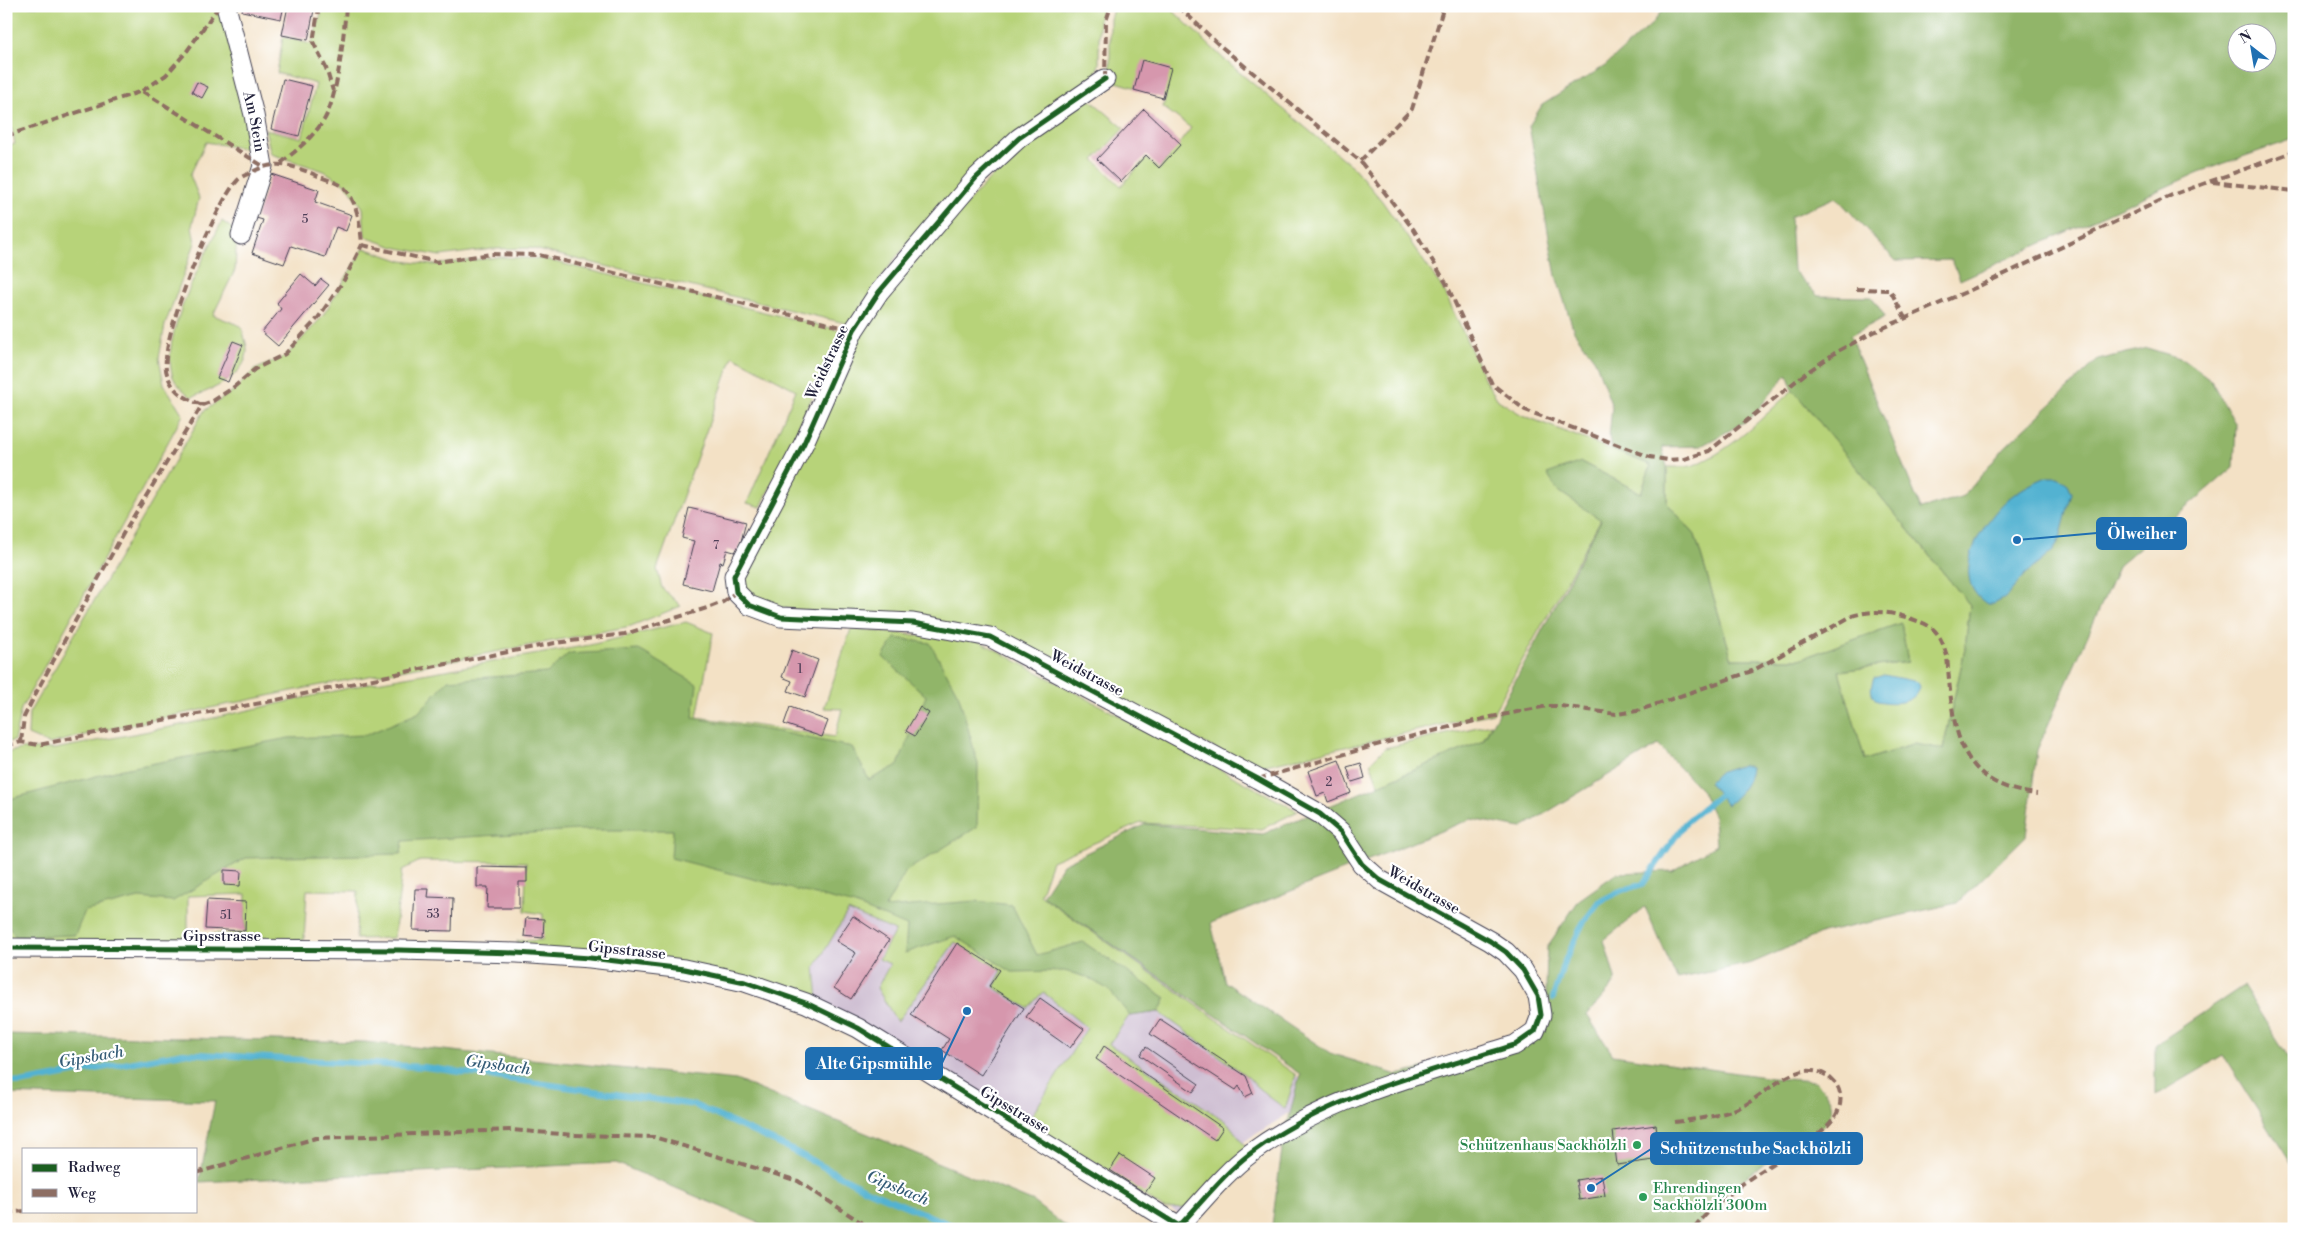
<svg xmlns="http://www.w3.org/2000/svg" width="2300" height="1235" font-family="'Libre Bodoni',serif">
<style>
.industrial{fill:#cebed2}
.green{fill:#b7d379;stroke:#6c7a5a}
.forest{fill:#91b569;stroke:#5a6c52;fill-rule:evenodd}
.water{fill:#52b2d1;stroke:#3a6a86}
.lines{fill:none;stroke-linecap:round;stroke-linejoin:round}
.stream{stroke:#52b2d1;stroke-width:6}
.building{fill:#d697ad}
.minor-casing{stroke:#413f50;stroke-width:21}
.minor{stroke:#fff;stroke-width:19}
.quiet{stroke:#8d6e63;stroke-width:4;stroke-dasharray:8 4;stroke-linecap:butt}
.cycleway-casing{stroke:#fff;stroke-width:8}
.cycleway{stroke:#1b5e20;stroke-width:5}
.leisure-dot{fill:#2e9e5b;stroke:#fff;stroke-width:2}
.labels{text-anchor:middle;stroke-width:4.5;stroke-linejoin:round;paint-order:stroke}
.number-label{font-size:12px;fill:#4f3f58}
.street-label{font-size:15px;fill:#22223b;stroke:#fff}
.leisure-label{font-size:15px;fill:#27864d;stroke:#fff;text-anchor:end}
.water-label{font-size:16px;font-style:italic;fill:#355c77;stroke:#fff}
.leader{fill:none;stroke:#1f6fb2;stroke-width:2}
.callout-dot{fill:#1f6fb2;stroke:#fff;stroke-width:2}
.callout{fill:#1f6fb2;stroke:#1f6fb2;stroke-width:2}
.callout-label{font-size:16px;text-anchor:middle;font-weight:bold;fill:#fff}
</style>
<rect width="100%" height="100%" fill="#fff"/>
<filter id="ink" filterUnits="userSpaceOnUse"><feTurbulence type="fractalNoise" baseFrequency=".02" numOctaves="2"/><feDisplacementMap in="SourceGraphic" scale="10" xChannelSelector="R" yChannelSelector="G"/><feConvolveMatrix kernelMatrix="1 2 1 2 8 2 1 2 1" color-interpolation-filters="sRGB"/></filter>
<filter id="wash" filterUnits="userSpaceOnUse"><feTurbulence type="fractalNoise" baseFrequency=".0096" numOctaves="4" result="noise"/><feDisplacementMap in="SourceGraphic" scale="20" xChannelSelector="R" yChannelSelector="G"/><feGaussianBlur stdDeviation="1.12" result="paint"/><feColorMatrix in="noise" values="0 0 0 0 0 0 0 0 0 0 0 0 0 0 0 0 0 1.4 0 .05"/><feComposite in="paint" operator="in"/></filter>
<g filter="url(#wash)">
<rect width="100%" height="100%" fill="#f3e1c5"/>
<path class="industrial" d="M1046,896l253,182 -8,34 -46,29 -65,74 -363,-216 -2,-32 35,-62 35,8z"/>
<path class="green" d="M6,6h215l32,144 -47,-8 -16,33 9,23 -7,28 3,17 -30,82 -6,33 5,26 19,31 -162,294 -7,32 -8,1v-596l9,-2 -3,-15 -6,1z
M314,6h789l-4,12v46l-6,17 -100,74 -97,102 -47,67 -319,-76 -38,1 -52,7 -46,-9 -29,-10 -2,-29 -16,-23 -23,-14 -53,-17 -6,-25 37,9 14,-54 -39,-11 6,-36 28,7 12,-35z
M1114,6h54l59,56 127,106 28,33 61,88 43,93 12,18 24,15 129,50 -10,28 -60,-31 -24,28 44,29 -108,194 -240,55 -264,-135 -206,-25 -28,-7 -13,-15 2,-16 113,-234 32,-50 132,-140 65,-50 38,32 -30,32 27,26 25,-28 13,12 32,-42 -28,-21 3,-10 -56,-17v-61z
M222,221l15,11 -2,38 -22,45 28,11c2,7 5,15 6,23 1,26 -36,42 -56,48 -7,-6 -14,-12 -18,-20 -15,-39 32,-120 49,-156z
M364,248l38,13 31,4 66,-8 44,2 300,72 -82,176 -14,-4 49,-113 -63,-34 -76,213 5,19 19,18 -50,20 -320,61 -206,43 -56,14 -21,-9 1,-22 175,-302 32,-22 18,-19 32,-14 36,-39z
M1793,390l177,215 -5,44 -22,100 -28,-5 -50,16 -26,-89 69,-9 -7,-39 -101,36h-68l-37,-124 -28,-32v-36c8,0 19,1 27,-2 38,-14 69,-49 99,-75z
M686,622l27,11 -16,84 138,20 7,-28 -18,-1 27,-79 128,12 319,170 -36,18 -121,-6 -89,38 -12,34 256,180 -11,34 -28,-22 -9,-10 -89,-65 -30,4 -20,28 119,79 18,24 -59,61 -23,1 -66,-45 -71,-41 60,-95 -44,-36 -15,16 -34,-21 8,-16 -47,-29 -58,80 -20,-34 13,-24 -11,-5 16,-28 -47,-20 -33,56 3,33 -299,-53 -2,-6 25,-1 1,-26 -18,-3 1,-49 -106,-1 -18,9 -8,68 -38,1 2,-48 -51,-1 -3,50 -91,4 -1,-10 33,-1 1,-39 -58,2v44l-182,2v-189l15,-4h34l136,-26 180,-40 219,-38z
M1491,724l-8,17 -104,44 -9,-22 15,-15z"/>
<path class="forest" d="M1665,6h629v133l-95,33 -239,108 -8,-20 -56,1 -60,-64 -46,20 3,53 25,26 54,1 13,20 -35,19 71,173 43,-13 41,-49 93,-87 49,-12 36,11 27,20 26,46 -2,42 -115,98 -82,185 -11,86 -69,67 -135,30 -70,30 -75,16 -32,-72 -41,33 12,42 -29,33 26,40 159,23 43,3c8,8 20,19 16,32 -7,22 -57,43 -76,57 -23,17 -42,37 -60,59h-422l-1,-4 11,-83 17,-68 -258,-178 21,-32 83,-40 117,10 220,-93 118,-221 -44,-30 -10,-16 34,-12 60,31 10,-28 -39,-15 -3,-13 3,-30 -17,-47 -21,-29 -18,-55 -27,-150 13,-21 63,-39 48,-43zM2238,32h30v30h-30zM1787,374l6,16 177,215 -5,44 -22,100 -28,-5 -50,16 -26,-89 69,-9 -7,-39 -101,36h-68l-37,-124 -28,-32v-36l-5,-20 39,-1 49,-27zM1658,745l44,46 12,26 2,28 -44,26 -55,2 -38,27 -32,47 -1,47 -22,50 -127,31 -67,-22 -105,-71 -14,-59 260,-104 50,9z
M895,638l35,5 29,53 19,68 -1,63 -71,44 -21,37 91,-7 36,4 25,50 46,-13 83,56 -7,14 -29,4 -21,-26 -22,-13 -23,-6 -52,1 -57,-36 -50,17 2,-27 -52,-21 -184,-47 2,-28h-95l-175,11 -2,13 -155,4 -73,43 -34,-3 -54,13 -10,24 -59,2 -10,-15v-122l117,-31 166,-31 77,-3 52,-22 30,-33 99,-7 21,-19 71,-4 58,34 -4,34 86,14 73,15 17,33 29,-15 28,-69 -43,-39z
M2243,986l51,81v100l-71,-111 -68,40v-51z
M6,1034l359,8 371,38 298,122 35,27h-295l-158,-66 -417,19 16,-81 -209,-7z"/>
<path class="water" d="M2047,477h11l10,7 4,9 -12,45 -6,12 -28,24 -21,24 -11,6h-7c-40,-26 -6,-80 20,-104 11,-10 27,-18 40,-23z
M1884,675l34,7 2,5c-6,18 -27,17 -43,14 -7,-8 -7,-13 -3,-23z
M1743,765l8,2c-1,16 -12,28 -24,38l-18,-23 9,-9z"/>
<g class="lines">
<path class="stream" d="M1553,998l10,-33 20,-42 16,-21 21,-11 23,-7 42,-61 34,-28
M6,1080l14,3 163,-30 241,14 270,38 96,44 77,41 94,39"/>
</g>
<g id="blocks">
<path class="building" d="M243,6h41l-3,13 -39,-8z
M288,6l26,4 -6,30 -26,-5z
M1142,60l29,8 -8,30 -29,-8z
M283,79l29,7 -13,50 -28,-7z
M197,82l11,5 -6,11 -10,-6z
M1144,109l37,35 -22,24 -13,-13 -25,27 -24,-23z
M271,174l48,16 -4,12 37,13 -6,16 -10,-4 -11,30 -34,-11 -7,18 -32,-11 11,-33 -7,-2z
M301,274l14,12 6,-7 8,6 -51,61 -16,-14 19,-23 -4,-6z
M233,341l10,4 -15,37 -11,-4z
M689,508l57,14 -8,31 -11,-3 -4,13 -3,-1 -8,29 -29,-7 11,-43 -12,-3z
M792,650l26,10 -13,37 -17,-6 4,-10 -10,-4z
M790,707l38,14 -6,16 -38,-13z
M920,707l9,6 -14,23 -9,-5z
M1339,760l12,33 -23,9 -3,-9 -8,3 -9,-25z
M1361,763l4,15 -13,4 -5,-15z
M477,867l50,1v14h-8v26h-32l1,-21h-11z
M224,870l17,1 -1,15 -16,-1z
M415,889h14l-1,8 25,1 -1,33 -39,-1z
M207,900l39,2 -1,29 -40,-2z
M853,916l36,24 -38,59 -17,-11 22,-35 -20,-12z
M526,918l18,1 -1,19 -19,-2z
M957,943l43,27 -11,16 35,22 -43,67 -39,-25 7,-11 -38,-24z
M1040,998l44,31 -14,19 -44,-31z
M1160,1019l86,57 7,17 -8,4 -6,-11 -3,4 -86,-56z
M1104,1046l119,82 -8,12 -119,-81z
M1146,1047l53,37 -6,8 -53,-37z
M1656,1125l5,34 -44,6 -4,-34z
M1120,1155l35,23 -10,15 -35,-23z
M1602,1176l3,20 -26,4 -3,-20z"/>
</g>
</g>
<g filter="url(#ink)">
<use href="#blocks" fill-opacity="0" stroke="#413f50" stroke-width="1"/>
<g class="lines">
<g class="minor-casing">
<g id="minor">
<path id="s1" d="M226,6l28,109 9,51 -22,69"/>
<path d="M6,948l393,2 118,3 73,5 94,11 61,13 61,21 52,25 321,198c23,-24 45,-53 72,-73 77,-57 174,-80 264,-108l20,-14 6,-16 -3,-19 -15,-26 -17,-18 -16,-11 -110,-61 -18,-16 -21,-32 -21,-18 -62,-35 -268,-142 -77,-14 -132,-6 -32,-12 -13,-13 -2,-16 70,-133 50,-113 25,-38 97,-114 43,-40 86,-59"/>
</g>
</g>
<use href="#minor" class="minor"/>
<path class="quiet" d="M319,6l-6,36 13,26 7,23
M1178,6l40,38 142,117 54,69 32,53 46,101 33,26 125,47 18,3 16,-1 25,-8 97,-78 32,-22 36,-19 101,-44 197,-93 115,-41 7,-4
M1105,79l1,-58 5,-15
M142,91l24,-16 21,-24 32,-45
M6,136l136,-45 121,75
M1360,161l52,-52 32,-103
M281,163c16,-13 31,-25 43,-43 14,-23 20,-86 22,-114
M2212,182l82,9
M362,245l75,17 54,-8 48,1 315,75
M1856,289l34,1 15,28
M202,405c-18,-8 -28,-11 -35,-31 -11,-29 48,-170 70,-193 3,-4 9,-6 13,-8 25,-14 42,-8 68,3 7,3 17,6 24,10 15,11 19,43 20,59
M21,742l3,-25 15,-30 85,-155 78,-127 11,-4 21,-14 21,-18 30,-15 33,-36 26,-38 18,-35
M6,746l15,-4 18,3 89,-19 139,-24 148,-32 140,-27 70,-9 85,-27 13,-5 13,-10
M1258,779l122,-35 111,-27 57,-11h13l55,8 21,-3 115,-40 100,-55c23,-7 38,-4 60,3 8,3 15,5 21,10 8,7 11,18 14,27 6,68 6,129 90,138
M1675,1122c24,-3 48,-6 70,-17 17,-10 40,-32 59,-34 10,-1 21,1 28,9 10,9 11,23 4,35 -11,17 -30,27 -47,38 -30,19 -75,47 -95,76
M196,1173l120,-35 195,-8 63,5 80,2 144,44 73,48
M6,1213l18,-2"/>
<g class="cycleway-casing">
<path id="cycleway" d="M6,948l393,2 118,3 73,5 94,11 61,13 61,21 52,25 321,198c23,-24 45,-53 72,-73 77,-57 174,-80 264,-108l20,-14 6,-16 -3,-19 -15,-26 -17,-18 -16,-11 -110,-61 -18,-16 -21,-32 -21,-18 -62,-35 -268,-142 -77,-14 -132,-6 -32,-12 -13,-13 -2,-16 70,-133 50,-113 25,-38 97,-114 43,-40 86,-59"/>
</g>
<use href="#cycleway" class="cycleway"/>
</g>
</g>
<g class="leisure-dot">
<circle cx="1637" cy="1145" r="5"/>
<circle cx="1643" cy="1197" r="5"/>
</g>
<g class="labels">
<g class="number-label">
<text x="305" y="223">5</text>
<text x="716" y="549">7</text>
<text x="800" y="673">1</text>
<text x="1329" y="786">2</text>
<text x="433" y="918">53</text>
<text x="226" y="919">51</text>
</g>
<g class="street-label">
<text dy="5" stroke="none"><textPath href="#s1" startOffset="119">Am Stein</textPath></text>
<text transform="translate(827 362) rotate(-65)" y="5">Weidstrasse</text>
<text transform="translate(1087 673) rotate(28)" y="5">Weidstrasse</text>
<text transform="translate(1424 890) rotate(30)" y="5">Weidstrasse</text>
<text x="222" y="941">Gipsstrasse</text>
<text transform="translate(627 950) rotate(6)" y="5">Gipsstrasse</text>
<text transform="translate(1015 1110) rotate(31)" y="5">Gipsstrasse</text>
</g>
<g class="leisure-label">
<text x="1627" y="1150">Schützenhaus Sackhölzli</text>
<text x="1653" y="1193" text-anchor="start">Ehrendingen<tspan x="1653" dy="17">Sackhölzli 300m</tspan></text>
</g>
<g class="water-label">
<text transform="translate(91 1056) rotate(-10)" y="6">Gipsbach</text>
<text transform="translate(498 1064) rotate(8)" y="6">Gipsbach</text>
<text transform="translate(898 1187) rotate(23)" y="6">Gipsbach</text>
</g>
</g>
<path class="leader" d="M2017 540L2097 533M967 1011L942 1063M1591 1188L1651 1149"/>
<g class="callout-dot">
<circle cx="2017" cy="540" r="5"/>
<circle cx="967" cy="1011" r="5"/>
<circle cx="1591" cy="1188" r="5"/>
</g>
<g class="callout">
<rect x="2097" y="518" width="89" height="31" rx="5"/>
<rect x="806" y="1048" width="136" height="31" rx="5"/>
<rect x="1651" y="1133" width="211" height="31" rx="5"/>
</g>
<g class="callout-label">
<text x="2142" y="539">Ölweiher</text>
<text x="874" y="1069">Alte Gipsmühle</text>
<text x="1756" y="1154">Schützenstube Sackhölzli</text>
</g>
<rect width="2300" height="1235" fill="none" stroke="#fff" stroke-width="25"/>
<rect x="22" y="1148" width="175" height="65" fill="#ffffff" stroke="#a7a7b1"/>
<rect x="32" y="1164" width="25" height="8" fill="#1b5e20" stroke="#a7a7b1"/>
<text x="68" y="1172" font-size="15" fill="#22223b">Radweg</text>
<rect x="32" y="1189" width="25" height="8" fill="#8d6e63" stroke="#a7a7b1"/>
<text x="68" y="1198" font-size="15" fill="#22223b">Weg</text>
<g transform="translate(2252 48) rotate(329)"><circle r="24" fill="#ffffff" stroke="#a7a7b1"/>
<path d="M0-4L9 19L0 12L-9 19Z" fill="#1f6fb2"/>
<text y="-8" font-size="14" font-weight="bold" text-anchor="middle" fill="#22223b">N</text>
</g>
</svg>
